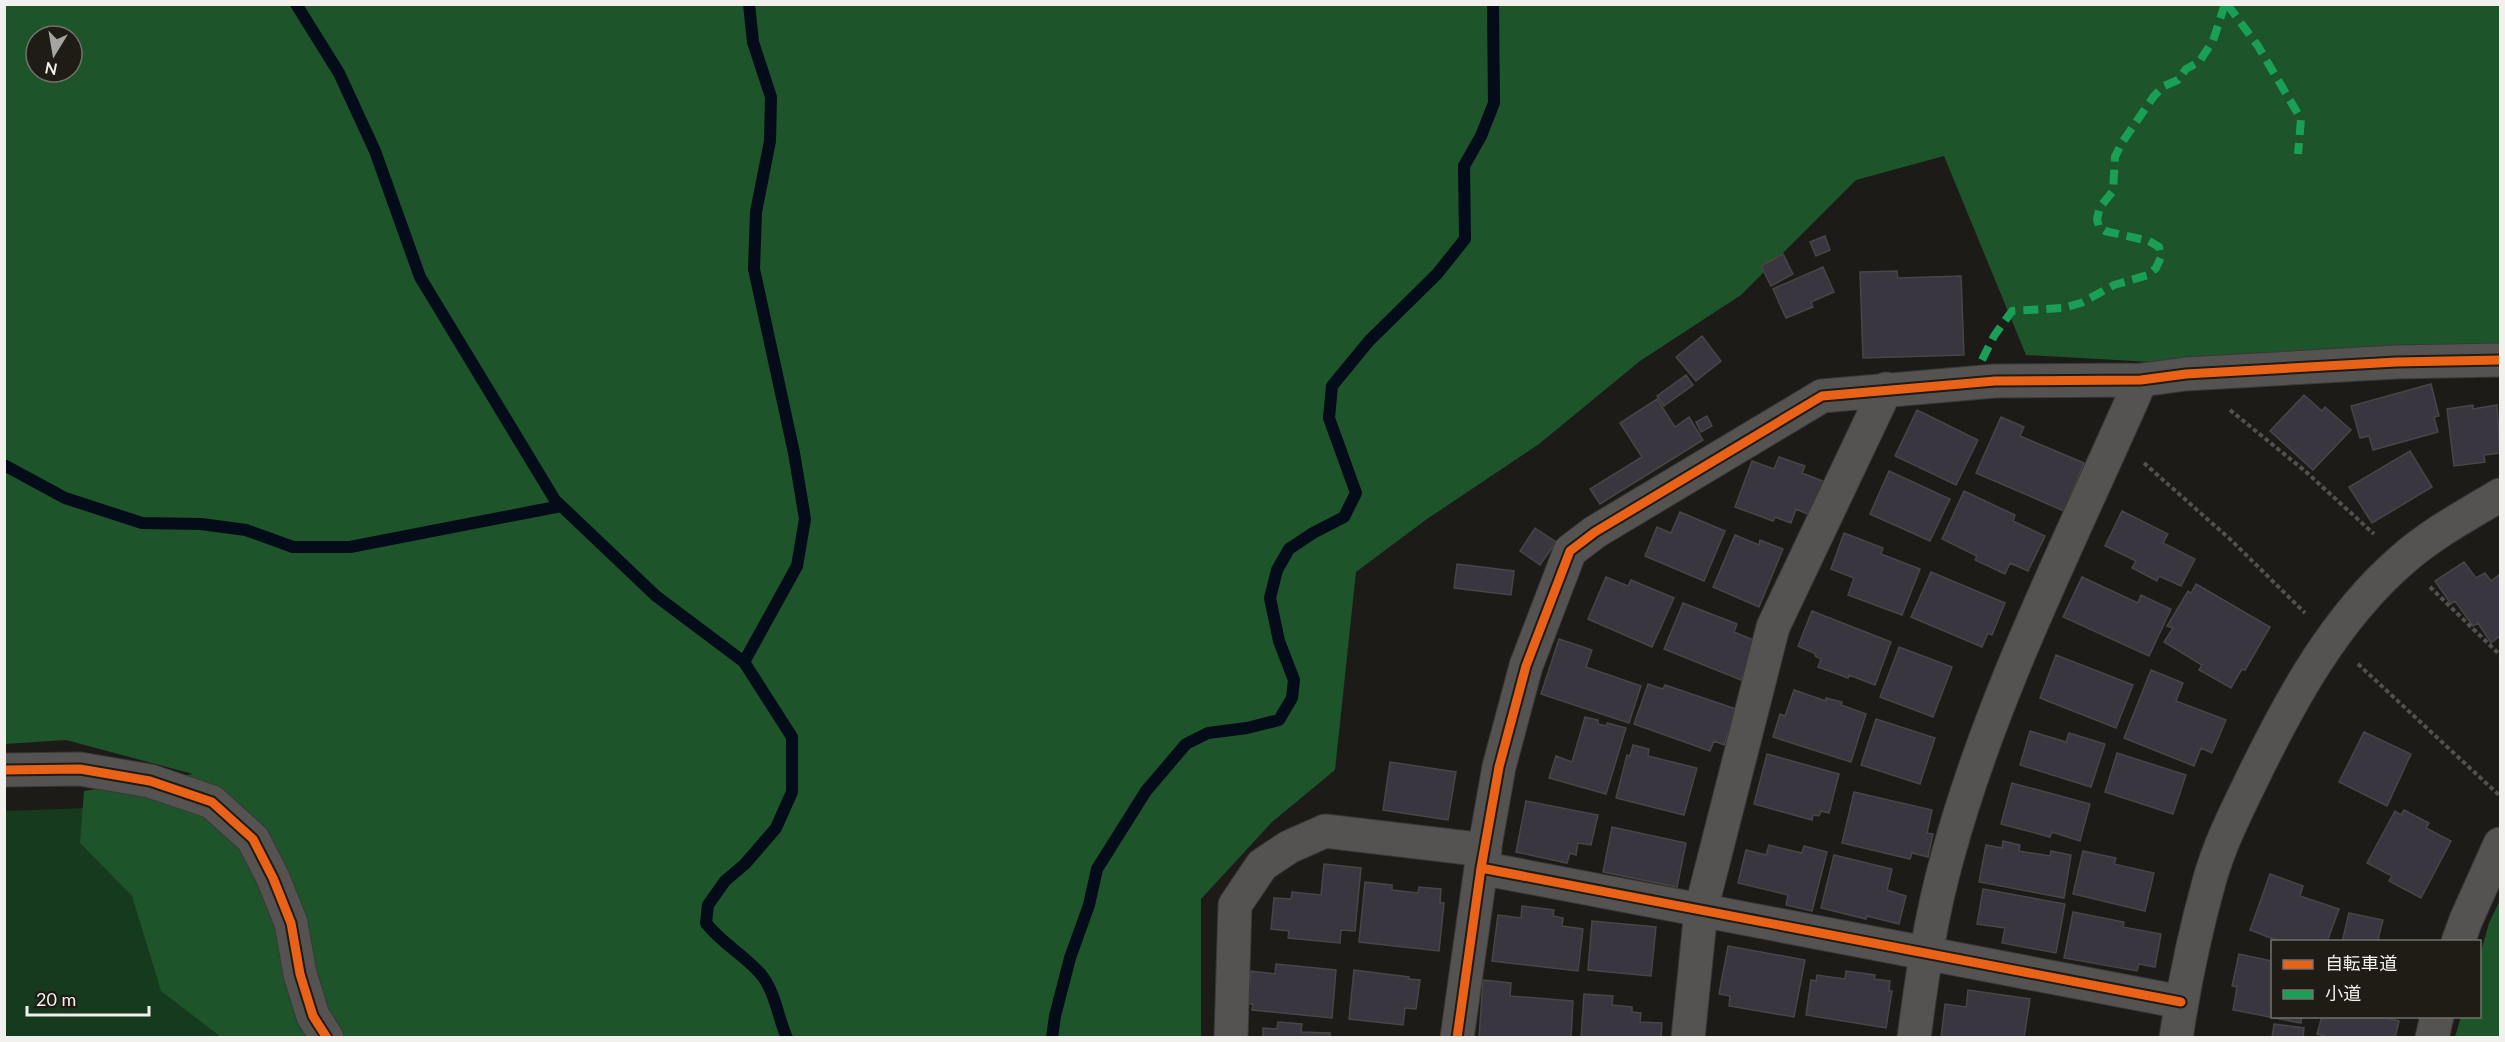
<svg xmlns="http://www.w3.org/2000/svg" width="2505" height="1042" font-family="Lato,'Noto Sans JP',sans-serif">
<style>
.green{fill:#163a1d}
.forest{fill:#1d5429;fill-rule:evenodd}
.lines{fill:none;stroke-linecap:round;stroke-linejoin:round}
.stream{stroke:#030c18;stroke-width:12}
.building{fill:#3a363f;stroke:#474646;stroke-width:1.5}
.minor-casing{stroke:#3a3836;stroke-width:35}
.tertiary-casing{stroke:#3a3836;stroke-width:35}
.path{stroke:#53514f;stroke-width:4;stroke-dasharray:4.5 3;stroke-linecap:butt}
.minor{stroke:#555351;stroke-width:33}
.tertiary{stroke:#555351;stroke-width:33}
.quiet{stroke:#1a9f57;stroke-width:8;stroke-dasharray:15 8;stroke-linecap:butt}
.cycleway-casing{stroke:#1f1c16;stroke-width:13}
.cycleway{stroke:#ea6118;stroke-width:9}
</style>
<rect width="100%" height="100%" fill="#1d1b18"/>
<path class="green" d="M169,805l158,232h-322l-1,-226z"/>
<path class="forest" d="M5,5h2495v342l-103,-2 -228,18 -143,-8 -82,-199 -88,24 -115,115 -101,66 -101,83 -112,75 -71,53 -21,198 -63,52 -71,77v138h-980l-60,-46 -29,-95 -52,-53 4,-52 109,-17 -127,-34 -61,4zM36,36h36v36h-36z
M2500,900v137h-45l6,-20 19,-1v-61l9,-32z"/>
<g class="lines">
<path class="stream" d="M296,4l43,69 36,78 45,126 135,223 101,96 88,66 48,75v55l-16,36 -31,36 -20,17 -17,24 -2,18c16,21 43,35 57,54 13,18 15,41 24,61
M4,465l61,33 77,25 59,1 45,6 47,17h57l211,-41
M744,662l53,-96 8,-47 -11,-66 -40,-184 2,-57 14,-71 1,-44 -18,-55 -4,-38
M1052,1038l3,-22 15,-58 19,-53 8,-36 49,-78 40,-47 22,-11 39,-5 32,-8 13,-22 2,-18 -15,-39 -9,-43 7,-28 12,-21 24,-16 31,-16 12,-24 -27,-75 3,-32 37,-45 68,-67 28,-35 -1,-73 17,-30 13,-33 -1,-99"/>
</g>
<path class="building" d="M1825,236l5,14 -14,6 -6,-14z
M1783,254l10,20 -22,12 -10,-20z
M1823,267l11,25 -23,10 2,5 -27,11 -13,-29z
M1897,271l1,7 63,-2 3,79 -101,3 -3,-86z
M1702,336l19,25 -25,20 -20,-24z
M1686,375l7,10 -29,21 -7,-10z
M2431,384l8,32 -5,1 4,15 -65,18 -4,-14 -9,2 -9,-32z
M2304,395l18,16 3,-4 26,23 -38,40 -43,-39z
M1657,399l18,28 14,-10 14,23 -103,64 -10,-15 52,-32 -22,-34z
M2473,405v4l24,-4 3,48 -16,2 1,7 -31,4 -7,-57z
M1917,410l61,30 -22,45 -61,-29z
M1707,416l5,10 -11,6 -5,-10z
M2001,417l23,10 -4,9 64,27 -20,48 -88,-38z
M2410,451l22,36 -60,36 -23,-36z
M1779,457l26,9 -3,7 23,9 -13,34 -16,-7 -5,14 -16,-6 -2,4 -38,-14 17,-46 22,8z
M1889,471l61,28 -20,42 -60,-27z
M1964,491l51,24 -2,6 32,15 -17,35 -18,-8 -5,11 -30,-14 2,-4 -35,-17z
M2122,511l46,23 -5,9 32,16 -14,27 -22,-10 -2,5 -25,-13 4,-7 -31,-15z
M1680,512l45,19 -21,50 -59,-25 12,-29 14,6z
M1535,528l21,14 -16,23 -20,-14z
M1844,533l39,15 -2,6 39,15 -18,46 -54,-20 6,-17 -23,-9z
M1735,535l24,10 1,-5 23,9 -24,58 -46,-20z
M2464,562l12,16 9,-5 6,8 8,-6 1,3v58l-9,7 -13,-20 -5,3 -18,-25 -4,3 -16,-23z
M1457,564l57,7 -3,24 -57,-7z
M1931,572l74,31 -13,32 -4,-2 -6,14 -71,-30z
M1606,577l22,9 3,-6 43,18 -22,49 -64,-28z
M2082,577l56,26 3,-8 30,14 -22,47 -86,-39z
M2196,584l74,43 -25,43 -3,-1 -11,19 -32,-18 3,-5 -38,-23 9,-14 -6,-2 21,-35 3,2z
M1683,603l54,21 -3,8 22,9 -15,39 -77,-31z
M1812,611l79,31 -16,43 -26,-10 -1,3 -30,-11 3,-8 -6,-3 1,-2 -18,-8z
M1559,639l33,11 -6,17 55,19 -12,37 -88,-29z
M1899,647l53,20 -19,50 -53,-20z
M2056,655l77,30 -17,43 -76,-30z
M2151,670l32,13 -7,18 50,19 -14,33 -11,-5 -7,18 -70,-28z
M1648,684l15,5 2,-4 71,24 -12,36 -10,-4 -4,10 -76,-27z
M1794,690l32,11v-3l16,4 -1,3 25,9 -15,48 -78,-25 7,-23 5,2z
M1585,717l13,3v4l8,2 1,-3 19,5 -20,66 -57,-16 7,-22 16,6z
M1876,719l59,19 -15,46 -59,-19z
M2030,731l36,11 3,-9 36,11 -14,43 -71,-22z
M2364,732l47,22 -24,52 -48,-24z
M1633,745l16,4 -1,7 49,12 -13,47 -68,-17 11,-43 3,1z
M2117,753l69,22 -13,39 -68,-22z
M1767,754l72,20 -10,39 -8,-2 -2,5 -6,-1 -1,5 -58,-16z
M1390,762l66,10 -8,48 -65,-10z
M2012,783l78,21 -10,37 -28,-9 -2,5 -49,-13z
M1854,792l78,18 -5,23 6,1 -5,23 -16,-4 -2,6 -68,-16z
M1526,801l72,14 -7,30 -13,-2 -2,12 -6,-2 -3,10 -51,-11z
M2404,810l25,13 -3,5 25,13 -30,57 -32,-17 3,-5 -25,-13 28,-52 6,4z
M1612,827l74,16 -9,44 -74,-15z
M2003,841l17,4 -1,6 31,5 1,-5 20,4 -7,43 -85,-16 7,-37 16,3z
M1769,845l33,8 2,-7 23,6 -15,59 -26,-6 2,-10 -50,-12 8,-33 20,5z
M2083,851l33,7 -2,6 40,9 -9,38 -72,-17z
M1834,855l58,14 -5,21 19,6 -7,28 -32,-8 -1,3 -45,-11z
M1324,864l37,4 -6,63 -14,-1 -1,13 -52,-5 1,-7 -18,-2 3,-31 17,1 1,-7 29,3z
M2270,874l33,12 -3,10 39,13 -12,33h-46l-31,-12z
M1365,882l27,3v5l26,3 1,-6 22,2 -1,14h4l-5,48 -80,-9z
M1983,889l82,15 -9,49 -54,-10 3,-15 -28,-4z
M1522,906l32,4 -1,6 10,2 -1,8 21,3 -5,42 -86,-10 6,-46 23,3z
M2073,912l51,10 -1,5 38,7 -6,33 -16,-3 -2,7 -73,-13z
M2349,913l34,7 -5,19 5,3h-41z
M1592,921l64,6 -5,49 -63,-6z
M1728,946l77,14 -11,57 -65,-11 1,-10 -11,-2z
M2239,954l33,7v55h30l-1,7 -68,-13 4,-23 -5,-1z
M1276,964l60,6 -4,48 -80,-8 1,-6h-5l3,-33 24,3z
M1354,970l55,7v2l11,1 -4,29 -11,-1 -2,17 -54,-6z
M1846,971l29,4 -1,4 16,2 -1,10h3l-6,37 -80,-13 5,-35 5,1 1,-6 28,4z
M1483,980l28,3 -1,13 63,5 -2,37h-92z
M1968,990l62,9 -6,39h-83l4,-34 21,3z
M1584,994l29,2 -1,9 20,2v5l9,1 -1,9 22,1 -1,15h-80z
M2322,1016h59l18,5 -4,17h-63l-15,-4z
M1278,1022l24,2 -1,8 29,1v5h-67v-10l14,1z
M2274,1024l30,4 -1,10h-31z"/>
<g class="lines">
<g class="minor-casing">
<path id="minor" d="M4,770l76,-1 70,12 62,21 41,37 20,39 18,45 9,51 13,42 14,22
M1481,868l700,134
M2458,942l8,-22 34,-76
M1231,1038l4,-133 27,-40 27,-18 36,-16 160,19
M1457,1038l24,-170 18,-101 27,-101 44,-115 25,-19 227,-136 173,-15 146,-1 45,-6 210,-12 104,-2
M1688,1038l13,-128 72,-283 113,-238
M1914,1038c8,-62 17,-123 34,-183 45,-165 125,-319 193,-475
M2432,1038l5,-22"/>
</g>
<g class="tertiary-casing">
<path id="tertiary" d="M2176,1038c8,-53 19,-106 33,-156 10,-37 28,-72 44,-105 38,-78 82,-159 149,-217 29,-26 65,-45 98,-65"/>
</g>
<path class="path" d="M2230,410l75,61 69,63
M2144,463l87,77 74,73
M2430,587l70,68
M2358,664l142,132"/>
<use href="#minor" class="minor"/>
<use href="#tertiary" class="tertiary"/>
<path class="quiet" d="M2227,4l31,42 43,73 -3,35
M1982,360l12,-24 18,-25 51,-3 18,-5 33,-18 34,-10 8,-7 5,-11 -2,-10 -10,-6 -44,-10 -6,-4 -2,-8 3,-12 13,-16 2,-34 6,-13 33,-48 10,-10 14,-6 8,-11 13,-7 14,-21 12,-37"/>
<g class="cycleway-casing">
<path id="cycleway" d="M4,770l76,-1 70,12 62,21 41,37 20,39 18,45 9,51 13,42 14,22
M1481,868l700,134
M1457,1038l24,-170 18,-101 27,-101 44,-115 25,-19 227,-136 173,-15 146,-1 45,-6 210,-12 104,-2"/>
</g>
<use href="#cycleway" class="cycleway"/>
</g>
<rect width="2505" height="1042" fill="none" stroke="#f2f0ec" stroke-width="12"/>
<rect x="2271" y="940" width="210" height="78" fill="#1f1c16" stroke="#73716c" stroke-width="1.5"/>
<rect x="2283" y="960" width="30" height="9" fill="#ea6118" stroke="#73716c" stroke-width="1.5"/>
<text x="2325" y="970" font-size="18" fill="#f2f0ec">自転車道</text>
<rect x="2283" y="990" width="30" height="9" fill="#1a9f57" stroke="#73716c" stroke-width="1.5"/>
<text x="2325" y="1000" font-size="18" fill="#f2f0ec">小道</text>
<g transform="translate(54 54) rotate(191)"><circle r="28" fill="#1f1c16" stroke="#73716c" stroke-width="1.5"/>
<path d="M0-4.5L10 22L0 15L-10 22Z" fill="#a7a5a2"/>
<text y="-9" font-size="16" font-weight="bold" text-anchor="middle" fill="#f2f0ec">N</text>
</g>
<path d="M27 1006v9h122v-9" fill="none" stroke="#f2f0ec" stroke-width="3"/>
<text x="36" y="1006" font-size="18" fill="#f2f0ec" stroke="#1f1c16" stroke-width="4.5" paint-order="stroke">20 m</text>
</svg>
